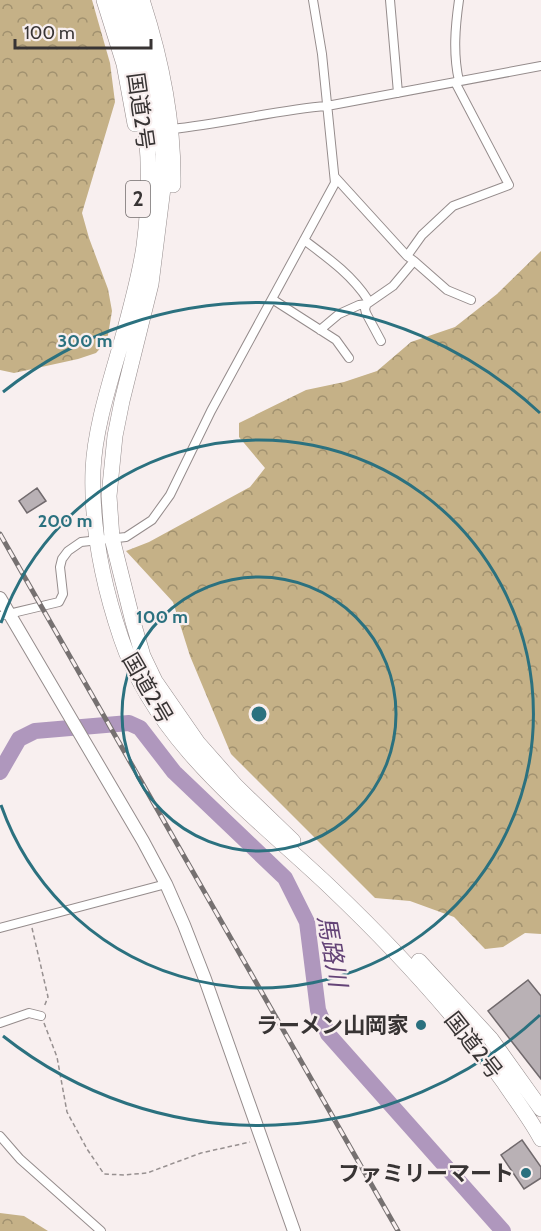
<svg xmlns="http://www.w3.org/2000/svg" width="541" height="1231" font-family="Cabin,'Noto Sans JP',sans-serif">
<style>
.forest{fill:url(#forest-crowns)}
.lines{fill:none;stroke-linecap:round;stroke-linejoin:round}
.river{stroke:#af97bd;stroke-width:16}
.building{fill:#b9b1b5;stroke:#716a6d;stroke-width:1.5}
.street-casing{stroke:#958c8c;stroke-width:10}
.secondary-casing{stroke:#958c8c;stroke-width:14}
.highway-casing{stroke:#958c8c;stroke-width:16}
.path{stroke:#979090;stroke-width:1.5;stroke-dasharray:4.5 3;stroke-linecap:butt}
.street{stroke:#fff;stroke-width:8}
.secondary{stroke:#fff;stroke-width:12}
.highway{stroke:#fff;stroke-width:15}
.rail-casing{stroke:#767171;stroke-width:5}
.rail{stroke:#f8efef;stroke-width:3;stroke-dasharray:9;stroke-linecap:butt}
.ring{fill:none;stroke:#2b717f;stroke-width:3}
.poi-dot{fill:#2b717f;stroke:#f8efef;stroke-width:2}
.labels{text-anchor:middle;stroke-width:4.5;stroke-linejoin:round;paint-order:stroke}
.shield{fill:#f8efef;stroke:#726c6c;stroke-width:1.5}
.shield-label{font-size:21px;font-weight:bold;fill:#383434}
.street-label{font-size:22px;fill:#383434;stroke:#f8efef}
.poi-label{font-size:22px;font-weight:bold;fill:#383434;stroke:#f8efef;text-anchor:end}
.water-label{font-size:24px;font-style:italic;fill:#644377;stroke:#f8efef}
.centre{fill:#2b717f;stroke:#f8efef;stroke-width:3}
.ring-label{font-size:18px;text-anchor:middle;font-weight:bold;fill:#2b717f;stroke:#f8efef;stroke-width:4.5;stroke-linejoin:round;paint-order:stroke}
</style>
<defs>
<pattern id="forest-crowns" width="20" height="18" patternUnits="userSpaceOnUse" patternTransform="scale(1.5)"><rect width="20" height="18" fill="#c5b187"/><path d="M2 6a3 3 0 1 1 6 0M12 15a3 3 0 1 1 6 0" fill="none" stroke="#a1916f"/></pattern>
</defs>
<rect width="100%" height="100%" fill="#f8efef"/>
<path class="forest" d="M0,0h92l18,63 5,39 -33,111 7,25 19,51 4,22 -5,30 -11,12 -18,6 -64,14 -14,-3z
M541,251v683l-16,-1 -22,14 -18,2 -31,-32 -44,-16 -35,-3 -144,-144 -41,-98 -17,-54 -47,-51 23,-9 101,-55 15,-19 -26,-31v-14l67,-33 38,-8 33,-11 34,-29 44,-15 42,-33z
M0,1213l24,3 24,15h-48z"/>
<g class="lines">
<path class="river" d="M0,772l19,-33 16,-8 94,-8 11,5 34,44 111,106 22,44 11,88 10,24 175,197"/>
</g>
<path class="building" d="M37,488l9,13 -19,12 -8,-12z
M528,980l13,16v83l-53,-68z
M522,1140l19,27v11l-17,11 -23,-34z"/>
<g class="lines">
<g class="street-casing">
<path id="street" d="M390,0l8,93
M459,0c-4,28 -6,54 0,81
M171,129c53,-5 104,-19 156,-23l214,-40
M335,177l72,79
M304,240c24,18 48,35 64,60l-3,9 1,4 15,28
M414,261l33,29 24,10
M272,299l64,41 13,18
M320,330l19,-16 20,-9 8,-1 26,-18 21,-25 -7,-5 15,-21 31,-29 56,-21 -54,-103
M0,616l59,-14 4,-8 -3,-27 2,-8 6,-8 13,-9 45,-5 26,-17 18,-25 41,-84 124,-228 -13,-129 -9,-54
M0,928l166,-44
M0,1023l29,-10 12,3
M0,1136l20,23 81,72"/>
</g>
<g class="secondary-casing">
<path id="secondary" d="M0,598l143,243 23,43 18,41 21,54 89,252"/>
</g>
<g class="highway-casing">
<path id="highway" d="M104,0l20,64 11,60
M115,0c30,79 40,162 29,246 -4,28 -12,56 -19,83 -12,45 -30,95 -32,141 -2,57 10,115 28,168 36,107 131,175 209,249 64,61 124,125 175,197 12,18 26,36 36,55
M130,0l12,35 13,57 8,62v34l-12,96 -29,117 -7,35 -6,60 3,42 21,84 10,34 12,25 43,62 38,43 57,55
M142,0c20,61 32,121 31,185
M419,961l72,78 50,70"/>
</g>
<path class="path" d="M32,928l16,69 -4,10
M44,1023l13,34 10,55 20,37 17,25 20,1 23,-2 54,-20 49,-11"/>
<use href="#street" class="street"/>
<use href="#secondary" class="secondary"/>
<use href="#highway" class="highway"/>
<g class="rail-casing">
<path id="rail" d="M0,534l398,697"/>
</g>
<use href="#rail" class="rail"/>
</g>
<g class="ring">
<circle cx="259" cy="714" r="137"/>
<path d="M1 623A274 274 0 1 1 1 805"/>
<path d="M540 1015A412 412 0 0 1 3 1036M3 392A412 412 0 0 1 540 413"/>
</g>
<g class="poi-dot">
<circle cx="421" cy="1025" r="6"/>
<circle cx="526" cy="1173" r="6"/>
</g>
<g class="labels">
<rect class="shield" x="126" y="181" width="24" height="36" rx="4.5"/>
<g class="shield-label">
<text x="138" y="206">2</text>
</g>
<g class="street-label">
<text transform="translate(141 111) rotate(82)" y="8">国道2号</text>
<text transform="translate(148 688) rotate(60)" y="8">国道2号</text>
<text transform="translate(474 1045) rotate(52)" y="8">国道2号</text>
</g>
<g class="poi-label">
<text x="409" y="1033">ラーメン山岡家</text>
<text x="514" y="1181">ファミリーマート</text>
</g>
<g class="water-label">
<text transform="translate(332 951) rotate(80)" y="8">馬路川</text>
</g>
</g>
<circle cx="259" cy="714" r="9" class="centre"/>
<g class="ring-label">
<text x="85" y="347">300 m</text>
<text x="65" y="527">200 m</text>
<text x="162" y="623">100 m</text>
</g>
<path d="M15 39v9h136v-9" fill="none" stroke="#383434" stroke-width="3"/>
<text x="24" y="39" font-size="18" fill="#383434" stroke="#f8efef" stroke-width="4.5" paint-order="stroke">100 m</text>
</svg>
